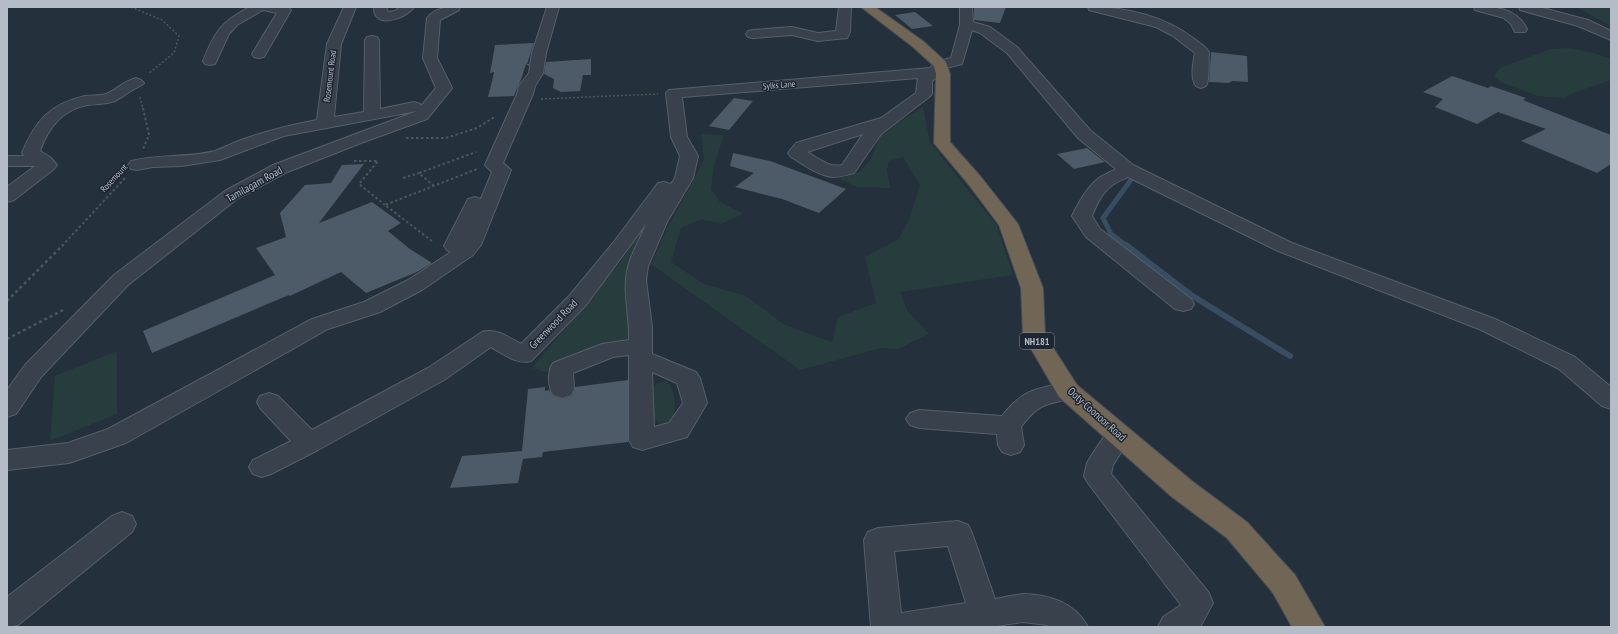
<svg xmlns="http://www.w3.org/2000/svg" width="1618" height="634" font-family="'PT Sans Narrow',sans-serif">
<style>
.green{fill:#273d3d}
.lines{fill:none;stroke-linecap:round;stroke-linejoin:round}
.stream-far1{stroke:#394d62;stroke-width:5}
.stream{stroke:#394d62;stroke-width:6}
.building{fill:#4d5a67}
.minor-casing{stroke:#565f6a;stroke-width:2}
.highway-casing{stroke:#434c57;stroke-width:2}
.path-far2{stroke:#465a5c;stroke-width:1.5;stroke-dasharray:2 2;stroke-linecap:butt}
.path-far1{stroke:#465a5c;stroke-width:2;stroke-dasharray:2.5 2.5;stroke-linecap:butt}
.path{stroke:#465a5c;stroke-width:2.5;stroke-dasharray:3 3;stroke-linecap:butt}
.minor{fill:#38414c;fill-rule:evenodd}
.highway{fill:#716555;fill-rule:evenodd}
.labels{text-anchor:middle;stroke-width:3;stroke-linejoin:round;paint-order:stroke}
.far-street-label{font-size:9px;fill:#b4bcc7;stroke:#1d2631}
.shield{fill:#1d2631;stroke:#878f9a;stroke-width:1}
.shield-label{font-size:10px;font-weight:bold;fill:#b4bcc7}
.street-label{font-size:11px;fill:#b4bcc7;stroke:#1d2631}
</style>
<rect width="100%" height="100%" fill="#24303b"/>
<path class="green" d="M1576,7h35v19z
M1568,48l22,4 21,7v21l-35,12 -12,6 -26,-2 -37,-14 -7,-6 6,-8 51,-19z
M923,107l7,35 67,84 16,49 -113,17 8,20 21,22 -31,15 -17,-1 -81,22 -149,-106 16,-35 37,-69 -3,-26 23,1 -10,30 -3,24 9,13 23,12 -22,10 -19,-5 -21,9 -10,34 33,22 42,12 39,29 47,17 6,-25 38,-14 -11,-46 34,-18 11,-22 10,-32 -17,-28 -14,4 -2,9 3,18 -33,-1 -19,-9 22,-6 11,-13 10,-26z
M684,163l-39,77 -13,97 -87,35 -13,-4 90,-108z
M117,351v63l-67,27 5,-65z
M667,381c10,14 9,25 5,41l-12,2 -7,-7 -2,-29 10,-6z"/>
<g class="lines">
<path class="stream-far1" d="M1127,246l-16,-12 -8,-16 33,-45"/>
<path class="stream" d="M1126,245l65,50 99,61"/>
</g>
<path class="building" d="M974,7h32l-6,16 -26,-3z
M915,12l18,14 -21,3 -17,-14z
M534,43l-7,21h2v2l-3,-2 -5,16 -3,6 -4,10 -26,1 5,-20 1,-5 -4,1 5,-28z
M1211,52l36,4 1,26 -16,-1 -3,2 -20,-1z
M591,59v16h-8l-3,16 -19,1 -8,-4 1,-9 -10,-5 2,-12z
M1452,76l36,12 3,-2 35,12 -3,2 88,35v29l-14,9 -76,-32 25,-12 -48,-17 -21,12 -42,-17 8,-8 -20,-7z
M734,98l19,3 -24,29 -20,-4z
M1087,148l18,14 -31,7 -17,-15z
M733,153l37,8 76,28 -27,24 -37,-14 -47,-12 19,-14 -24,-7z
M364,164l-45,59 53,-21 29,21 -13,8 22,18 22,14 -15,9 -51,21 -25,-21 -51,24 -1,-1 -137,58 -9,-22 132,-56 -19,-27 30,-11 -6,-24 25,-28 26,-2 11,-18z
M628,380v62l-85,10 -1,5 -19,2 -5,24 -68,5 12,-32 60,-5 6,-62 17,-2v4l4,-1 4,6 9,3 10,-3 3,-9z"/>
<g class="lines">
<g class="minor-casing">
<path id="minor" d="M250,7h38l3,3 -27,47 -5,1 -5,-1 -2,-3 25,-41 -14,-3 -26,15 -8,9 -14,30 -5,1 -5,-1 -2,-3c12,-30 18,-39 47,-54z
M344,7h12l-15,37 -7,73 30,-5 1,-72 2,-3 5,-1 5,1 2,3 1,69 34,-7 6,2 1,2 15,-18 -13,-30 4,-40c8,-11 22,-11 33,-11l-1,3 -19,10 -3,38 15,30 -25,31 -66,24 -76,30 -48,26 -109,86 -87,92 -25,37 -9,3v-27l18,-25 89,-90 111,-84 48,-26 144,-54 -133,25 -64,24 -38,6 -29,1 -16,3 -6,-1 -3,-4 3,-4c28,-7 57,-3 84,-10 9,-3 17,-8 26,-11 25,-9 50,-15 76,-20l10,-76z
M374,7h12l2,5 7,-1 5,-4h14c-8,12 -41,23 -40,0z
M547,7h12l-13,46 -3,20 -8,13 -2,8 -30,69 8,7 -30,75 -8,10 -51,35 -42,22 -52,17 -202,114 -57,20 -62,7v-20l61,-7 40,-14 204,-110 52,-17 44,-22 43,-28 -4,-2 -3,-4 22,-43 2,-4 7,-2 6,2 11,-27 -7,-7 32,-71 2,-8 10,-13 3,-20z
M839,7h12l-1,25 -3,6 -29,3 -26,-6 -39,3 -5,-1 -2,-3 2,-3 5,-1 39,-3 26,6 18,-2z
M960,7h12l1,15 17,5 27,20 73,83 43,35 159,78 203,76 80,38 36,30v22l-9,-3 -43,-37 -80,-40 -201,-78 -150,-74c-4,2 -10,4 -14,7 -12,8 -17,20 -22,32l8,13 91,70 3,5 -3,5 -8,2 -8,-2 -89,-72 -14,-21c7,-14 15,-29 27,-38 6,-4 12,-6 17,-9l-38,-31 -71,-85 -27,-20 -8,-3 -10,34 -16,4 -14,13v13l-3,3 -48,37 -27,39c-6,1 -15,5 -22,4 -15,-2 -29,-13 -41,-20l-3,-4 8,-10 85,-25 35,-25 2,-15 -236,19 5,40 11,19 -5,22 -26,44 -19,44 -2,14 6,47v27l44,18 4,6 7,25 -20,34 -45,13 -9,-3 -4,-7v-85l-16,2 -40,16 1,16 -3,6 -9,3 -9,-3c-5,-9 -6,-23 0,-32l49,-19 27,-4c1,-20 -5,-41 -3,-61 1,-19 13,-37 20,-55l-60,81 -55,56c-15,4 -27,-7 -40,-14l-47,33 -126,70 -47,24 -9,3 -9,-3 -4,-7 4,-7 38,-19 -31,-33 -3,-6 3,-6 9,-3 9,3 34,34 116,-62 54,-36c14,-4 26,5 39,12l49,-49 43,-52 45,-60 6,-1 7,2 4,-6 5,-22 -9,-19 -5,-44 3,-3 261,-22 6,-6 15,-4 9,-33zM863,134l-21,31c-13,3 -24,-7 -35,-13zM652,372l25,11 6,20 -14,20 -15,4z
M1088,7c37,0 74,8 105,31 5,4 12,8 16,14 -1,8 1,29 -3,34l-5,2 -5,-2c-6,-8 -3,-23 -1,-33l-22,-17 -17,-9 -67,-17z
M1474,7c21,0 42,0 53,22l-2,3h-10l-4,-8 -7,-6 -29,-8z
M1519,7h20l49,13 23,11v9l-33,-14 -58,-16z
M136,78l5,2 3,3c-4,4 -9,5 -13,8 -5,3 -10,7 -16,10 -8,3 -18,3 -27,4 -25,4 -40,23 -48,46l10,6 7,8 -3,4 -40,31 -7,2v-15l28,-21h-28v-10h17l-2,-3c13,-32 28,-49 63,-57 6,-1 15,0 21,-2 12,-5 16,-12 30,-16z
M1068,382l9,3 3,6 -3,6c-29,8 -37,4 -56,30l3,18 -4,7 -9,3 -9,-3 -4,-7 -1,-11 -78,-6 -9,-3 -4,-6 4,-6 9,-3 83,6c21,-27 34,-27 66,-34z
M1119,426l9,2 4,7 -19,30 -2,9 98,119 4,10 -13,24h-42l5,-10 18,-12 -93,-122 -4,-7 3,-13 4,-7 19,-28z
M122,512l10,4 4,8 -4,8 -114,93 -11,2v-30l105,-81z
M958,521l10,4 4,8 23,66c9,-2 19,-4 28,-5 25,0 53,9 65,33h-39l-2,-2 -24,-3 -33,5h-119l-7,-87 4,-8 10,-4zM948,546l18,57 -65,10 -7,-62z"/>
</g>
<g class="highway-casing">
<path id="highway" d="M861,7h14l48,34 23,21 4,12v68l31,35 37,47 25,64 2,47 32,50 115,96 55,41 48,53 30,52h-33l-19,-34 -46,-55 -55,-41 -113,-100 -36,-62 -2,-47 -22,-63 -30,-40 -35,-42 2,-69 -2,-8 -21,-19z"/>
</g>
<path class="path-far2" d="M131,7l31,13 17,16 -5,17 -26,21
M140,97l3,12
M541,99l117,-5"/>
<path class="path-far1" d="M143,108l6,27 -6,14
M406,138h40l31,-10 19,-12
M354,161h24l-19,23 26,21
M403,178l16,-5
M434,186l-15,-13 57,-21
M432,241l-47,-36 92,-36
M62,246l64,-69"/>
<path class="path" d="M7,301l56,-56
M7,339l58,-30"/>
<use href="#minor" class="minor"/>
<use href="#highway" class="highway"/>
</g>
<g class="labels">
<g class="far-street-label">
<text transform="translate(330 76) rotate(-83)" y="3">Rosemount Road</text>
<text transform="translate(779 85) rotate(-5)" y="3">Sylks Lane</text>
<text transform="translate(114 178) rotate(-47)" y="3">Rosemount</text>
</g>
<rect class="shield" x="1020" y="333" width="34" height="16" rx="3"/>
<g class="shield-label">
<text x="1037" y="345">NH181</text>
</g>
<g class="street-label">
<text transform="translate(254 184) rotate(-29)" y="4">Tamilagam Road</text>
<text transform="translate(553 324) rotate(-46)" y="4">Greenwood Road</text>
<text transform="translate(1097 414) rotate(42)" y="4">Ooty-Coonoor Road</text>
</g>
</g>
<rect width="1618" height="634" fill="none" stroke="#b4bcc7" stroke-width="16"/>
</svg>
